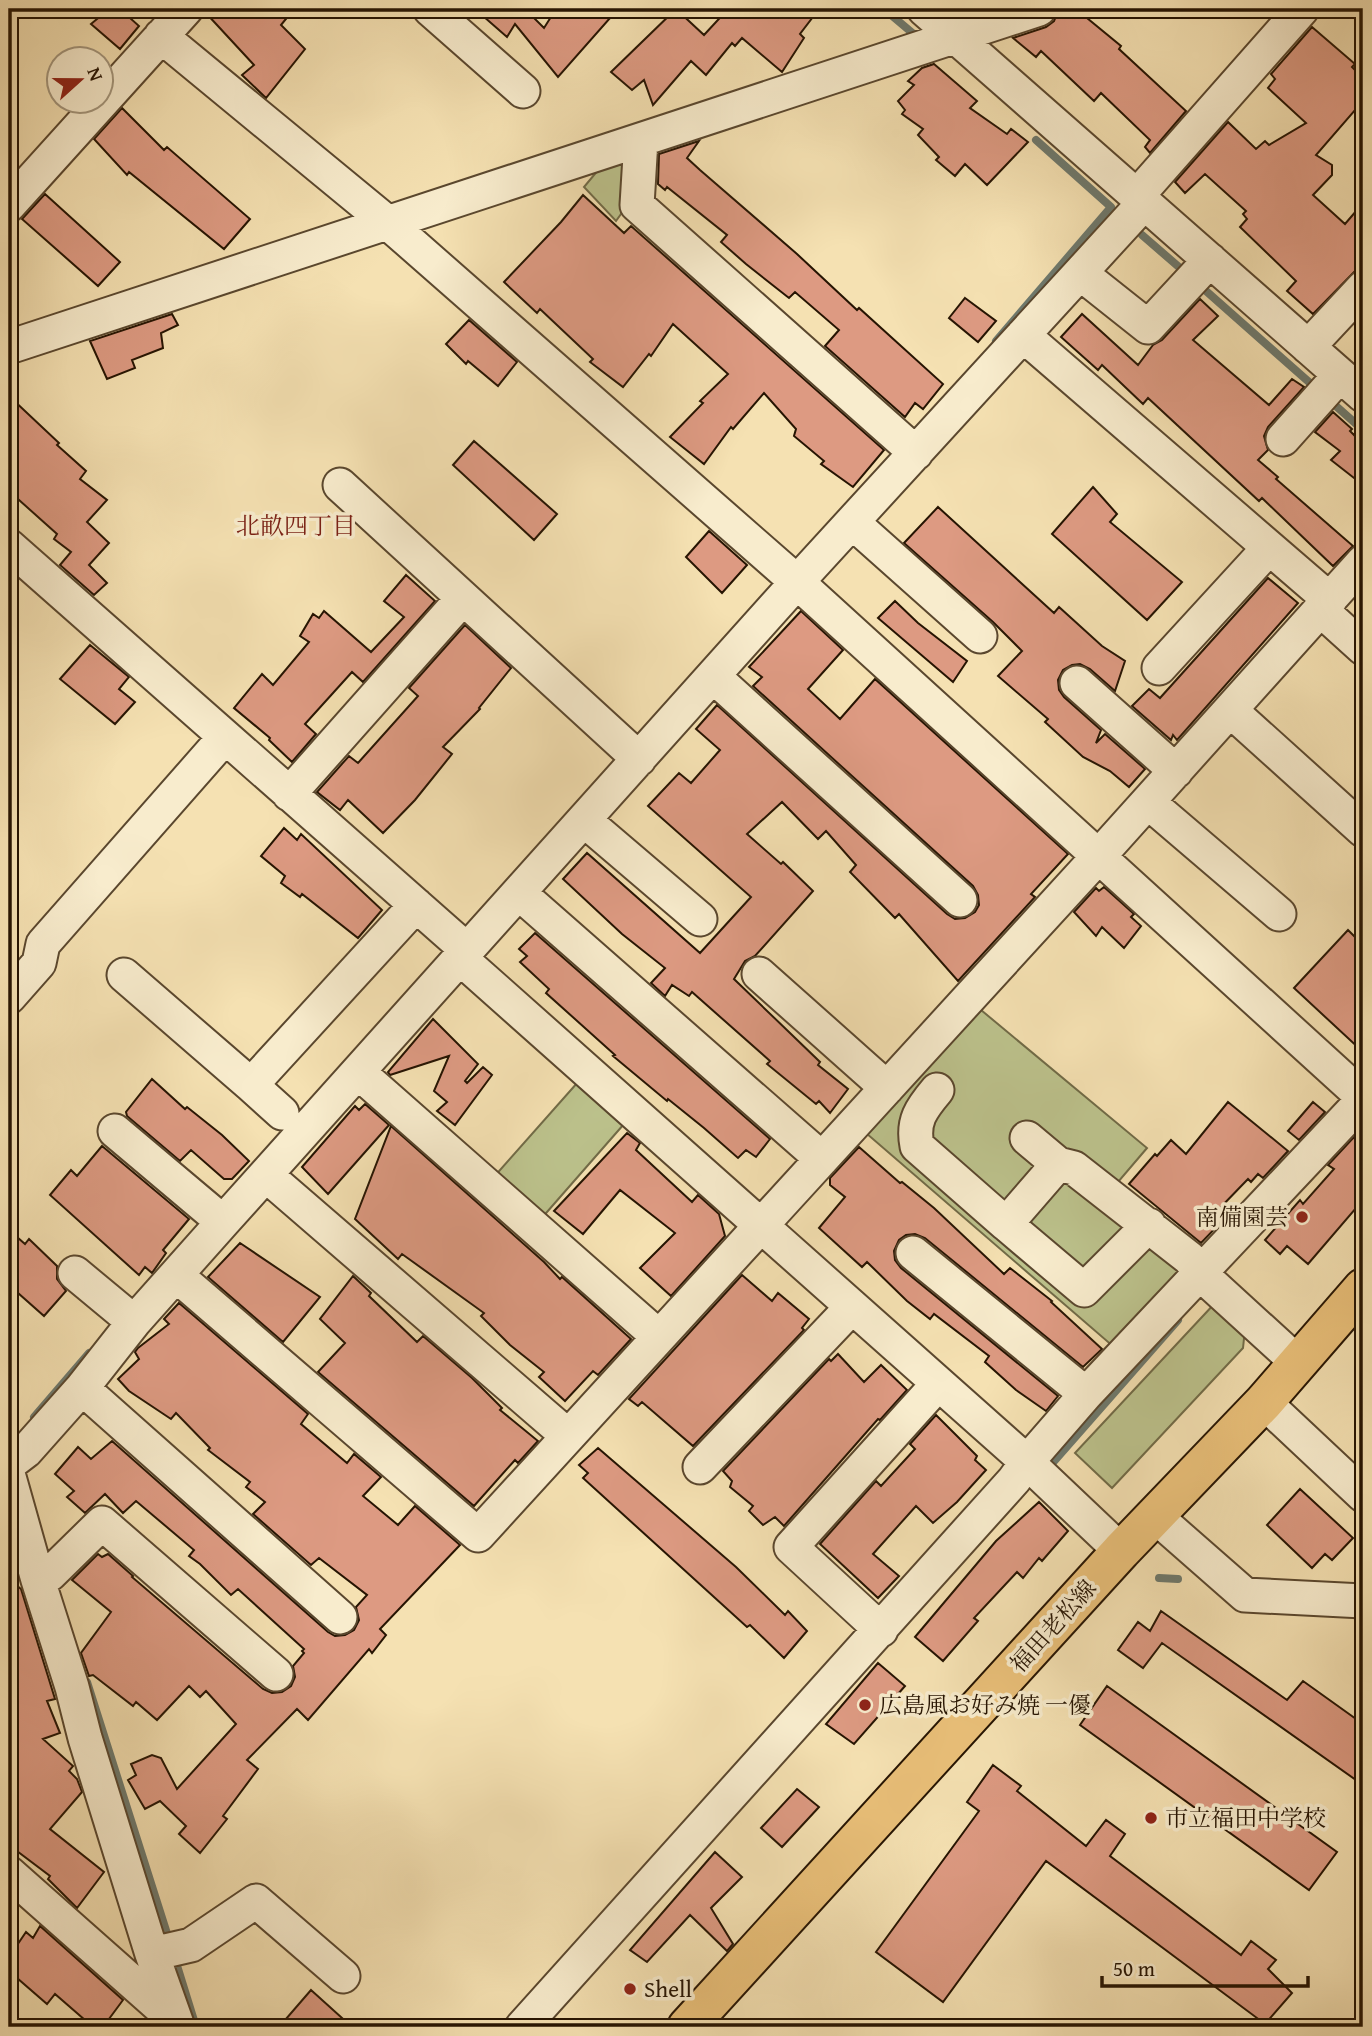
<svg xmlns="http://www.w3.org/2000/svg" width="1372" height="2036" font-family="'Gentium Book Plus','Noto Serif JP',serif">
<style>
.green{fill:#bcc28c;stroke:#716b47;stroke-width:2}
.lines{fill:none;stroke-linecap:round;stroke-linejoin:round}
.stream{stroke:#6e796d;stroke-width:8}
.building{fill:#dd9a82;stroke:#261402;stroke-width:2}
.minor-casing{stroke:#5a472e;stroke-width:37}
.major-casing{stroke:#261402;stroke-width:42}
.minor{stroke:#f8eccd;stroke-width:33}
.major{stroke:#eac079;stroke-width:38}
.poi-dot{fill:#8f2418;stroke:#f8eccd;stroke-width:2.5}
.labels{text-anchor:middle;stroke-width:7;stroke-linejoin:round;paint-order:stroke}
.poi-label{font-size:23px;fill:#261402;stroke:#f8eccd;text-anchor:start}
.street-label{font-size:23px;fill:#261402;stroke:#f8eccd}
.neighbourhood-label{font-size:24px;fill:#7a1f14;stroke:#f8eccd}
</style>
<rect width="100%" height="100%" fill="#f5e1b2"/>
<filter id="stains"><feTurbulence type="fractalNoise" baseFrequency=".00286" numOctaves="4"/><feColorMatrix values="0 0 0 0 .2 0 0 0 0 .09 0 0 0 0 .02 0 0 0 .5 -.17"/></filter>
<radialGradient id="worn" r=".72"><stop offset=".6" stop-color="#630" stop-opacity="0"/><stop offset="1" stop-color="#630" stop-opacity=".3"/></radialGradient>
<path class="green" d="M629,154l2,46 -15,21 -32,-34 25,-30z
M975,1005l172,143 -47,55 78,60 3,18 -66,67 -256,-221z
M578,1082l46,42 -84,96 -47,-42z
M1216,1302l29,27 -2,19 -131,140 -37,-35z"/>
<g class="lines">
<path class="stream" d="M884,9l32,27 -5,2
M1142,235l45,39
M1197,283l121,107
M996,341l115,-134 -75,-67
M1328,399l35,31
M34,1417l55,-64
M9,1432l5,17
M1048,1468l130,-148
M1159,1578l19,1
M87,1682l83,261
M174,1956l22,71"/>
</g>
<path class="building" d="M109,9h11l19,17 -19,23 -29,-25z
M205,9h89l-13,16 24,24 -39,49 -24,-23 12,-10 -49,-53z
M475,9h50l19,19 12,-19h62l-60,68 -43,-53 -8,13z
M676,9l28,26 24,-26h91l-19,25 4,4 -22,34 -40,-34 -7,8 -3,-3 -26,32 -15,-14 -38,44 -9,-25 -12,10 -21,-18z
M1064,9h12l45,37 -2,3 67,62 -36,42 -5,-6 5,-7 -49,-47 -7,8 -53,-50 -5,6 -23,-19 33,-11 8,-6 4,-10z
M1312,27l43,37 -3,3 11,11v23l-47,54 16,10v10l-19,20 32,29 18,-21v60l-50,51 -26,-23 9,-10 -56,-54 7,-8 -4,-5 3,-3 -41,-37 -20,19 -10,-11 53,-60 28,27 9,-8 4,4 37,-22 -38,-35 7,-9 -4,-5z
M934,64l43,37 -7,7 37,26 4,-5 17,13 -41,43 -22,-21 -10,12 -19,-16 3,-3 -21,-22 5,-6 -21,-15 3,-4 -7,-9 16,-16 -6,-4 14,-13z
M122,108l42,42 3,-3 83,72 -26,30 -95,-77 -2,3 -33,-36z
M699,141l-12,17 13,12 97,84 60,56 2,-2 84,76 -20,25 -8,-6 -10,14 -80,-71 14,-16 -44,-38 -6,6 -43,-34 -25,-22 6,-7 -60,-48 -2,3 -7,-6 1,-30z
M45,194l75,68 -22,24 -76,-67z
M583,195l41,38 7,-7 253,224 -31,37 -32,-23 3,-3 -30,-25 2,-7 -32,-36 -31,36 -2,-2 -27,37 -34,-27 33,-34 -3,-2 28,-27 -55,-50 -22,32 -2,-2 -26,33 -33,-25 3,-3 -53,-50 -3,4 -33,-31 57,-60z
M965,298l31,23 -18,21 -29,-24z
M1200,299l18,17 -25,24 76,65 23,-26 12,8 -36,40 -4,9 4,14 -10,10 20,17 -2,2 77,67 -20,20 -71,-68 -3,3 -111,-103 -5,6 -41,-39 -4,5 -37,-33 21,-23 56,51 15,-20 9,-5z
M172,314l6,11 -17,8 2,15 -31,12 3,8 -28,11 -17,-38z
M469,320l48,42 -19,24 -30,-25 -2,3 -20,-20z
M9,396l50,47 -2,2 29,26 -6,8 27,21 -20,22 22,21 -20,22 18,18 -13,12 -34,-30 11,-13 -17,-13 3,-5 -48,-43z
M1333,412l19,17 -2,2 4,4 9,-9v59l-32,-25 9,-9 -25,-19z
M474,441l83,73 -23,26 -81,-75z
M1093,487l24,27 -7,8 72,60 -35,38 -95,-86z
M938,507l116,106 5,-6 43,39 23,15 -10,30 -25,-22 -10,-5 -8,1 -9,5 -5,10 1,10 5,7 37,33 -5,13 9,-9 40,35 -16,18 -19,-16 -27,-14 -38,-35 3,-3 -50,-43 24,-25 -29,-29 -89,-79z
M709,531l38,34 -25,28 -36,-36z
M406,575l29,26 -72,81 -11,-10 -47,52 11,10 -24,28 -23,-22 1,-2 -36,-30 28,-34 11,11 36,-43 -9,-6 13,-22 6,4 5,-7 47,41 33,-35 -20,-16z
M1268,578l30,25 -121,137 -4,-5 -2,5 -39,-34 17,-17 11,9z
M895,601l23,22 49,38 -14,21 -75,-64z
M801,611l42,39 -35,39 32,30 35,-40 193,175 -37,40 4,3 -77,84 -59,-67 -4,4 -45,-46 6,-7 -30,-34 -8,8 -36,-37 -35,32 34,30 2,-2 30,29 -58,65 -10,5 -11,18 86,83 -2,3 30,24 -18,24 -11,-12 -3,3 -49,-40 3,-3 -78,-69 -3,4 -17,-11 -7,11 -14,-13 14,-15 -43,-34 -59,-55 24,-26 113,100 51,-56 -103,-91 31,-33 12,10 29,-33 -24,-21 21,-24 230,209 8,5 10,-1 10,-6 4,-7 -1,-10 -5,-9 -220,-200 9,-9 -13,-10z
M465,625l46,43 -32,40 1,1 -37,38 9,7 -37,46 -32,33 -35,-33 -8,10 -23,-18 32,-36 9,7 60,-67 -9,-8z
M90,645l39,32 -10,12 16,13 -20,22 -55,-45z
M284,828l13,12 4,-6 81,76 -24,28 -56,-44 -2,3 -19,-14 4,-7 -24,-20z
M1104,887l30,27 -3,3 10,9 -17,22 -22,-21 -6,9 -22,-24 22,-24 3,3z
M1348,930l15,15v107l-69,-64z
M535,933l235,206 -14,18 -10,-7 -8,8 -34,-30 -36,-29 -1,2 -54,-45 2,-1 -69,-62 3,-4 -29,-27 7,-6 -8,-7z
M433,1019l45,45 -13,17 2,2 16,-16 9,8 -37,50 -18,-14 10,-9 -13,-11 15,-35 -59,19 -2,-3z
M152,1079l33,30 2,-2 35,28 27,26 -17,18h-8l-33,-29 -11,11 -53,-45 -1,-4z
M1228,1102l60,49 -25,27 -5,-4 -7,8 -3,-3 -29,30 8,7 -26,27 -72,-59 26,-30 2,2 14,-16 15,14z
M1313,1102l12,10 -26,28 -11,-9z
M365,1104l24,21 -61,69 -26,-27 53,-61 4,4z
M391,1126l153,136 16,17 2,-2 69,62 -33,36 -5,-4 -28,30 -26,-24 5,-5 -34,-27 -29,-29 3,-3 -82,-59 -4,5 -43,-40z
M627,1133l13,10 -4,7 56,52 6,-7 21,19 6,22 -54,60 -31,-28 35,-35 -55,-43 -37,44 -29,-23z
M1354,1137l9,8v55l-55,64 -21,-18 -7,8 -15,-14 35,-40 3,4 31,-35 -6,-4z
M102,1146l87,73 -26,31 3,3 -14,20 -7,-6 -6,8 -89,-80 21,-25 6,6z
M859,1147l41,36 2,-1 32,26 70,66 6,-6 42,33 -1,1 51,47 -19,18 -158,-129 -10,-4 -9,1 -7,5 -5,11 1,9 6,8 157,128 -12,15 -30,-21 -31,-28 4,-6 -55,-42 -4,5 -23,-18 -40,-39 -5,5 -43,-39 26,-31 -15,-12v-7z
M9,1230l16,14 4,-5 28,27v13l9,12 -22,25 -35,-31z
M240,1243l80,54 -37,45 -75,-65z
M742,1275l30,26 6,-8 31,26 -7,9 2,2 -111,116 -51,-44 -4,4 -9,-7z
M353,1276l18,17 -2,3 48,46 6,-6 49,42 30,30 -2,2 38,31 -20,22 -3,-3 -41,46 -156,-134 27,-29 -25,-24z
M179,1303l129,111 -7,10 46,39 7,-9 27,23 -18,19 35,29 17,-19 45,39 -80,84 6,6 -14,18 -3,-4 -61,71 -11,-11 -50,51 11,9 -35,47 4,3 -27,34 -21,-19 7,-8 -26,-25 -15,8 -17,-29 8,-5 -5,-11 21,-9 9,3 16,31 59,-65 -30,-33 -6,6 -11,-11 -32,34 -21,-18 -3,4 -40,-31 -4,1 -8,-23 30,-41 -39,-32 26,-26 4,3 6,-3 25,22 -1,1 131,112 9,4 10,-1 9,-6 4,-9 -2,-11 11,-13 -2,-2 2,-2 -66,-60 -7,6 -31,-31 -11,-8 5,-6 -58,-49 -13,12 -18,-19 -20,19 -18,-16 7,-6 -19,-17 23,-27 13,12 21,-18 216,191 7,4 10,-1 9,-5 5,-10 -3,-13 11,-12 -48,-37 -8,7 -58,-51 12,-12 -19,-15 4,-5 -42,-32 2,-2 -34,-35 -5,6 -42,-28 -11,-12 21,-20 -4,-7 3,-4 31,-24 -5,-5z
M838,1354l26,28 17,-17 26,25 -27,30 -2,-1 -94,107 -9,-9 -12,8 -14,-14 4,-5 -23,-19 2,-6 -9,-10 106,-112 2,2z
M936,1415l41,41 -2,4 11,10 -29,32 -24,21 -17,-17 -43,48 26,22 -21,22 -58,-54 56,-63 5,5 34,-37 -5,-5z
M598,1448l138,119 49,48 3,-4 19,20 -23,27 -34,-33 -3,2 -164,-149 5,-5 -9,-8z
M1300,1489l53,49 -21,22 -7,-6 -13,14 -45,-43z
M1039,1502l29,29 -26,30 -3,-3 -16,20 -6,-6 -43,46 4,3 -35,40 -28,-24 81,-96z
M9,1579l12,10 34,110 -8,2 13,32 -17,6 30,27 -4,5 8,8 5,13 -32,37 54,43 -27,36 -29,-29 2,-3 -41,-31z
M1161,1611l126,89 16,-19 60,43v61l-201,-142 -19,25 -25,-18 20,-28 12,9z
M878,1663l27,23 -51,58 -28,-20z
M1107,1686l230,166 -28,38 -229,-165z
M993,1765l28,21 -4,5 69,55 20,-26 19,14 -15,22 131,99 10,-14 25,19 -8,9 24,24 -27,31 -219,-163 -103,141 -67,-50 103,-141 -12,-9z
M797,1789l22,18 -37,40 -21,-19z
M715,1852l27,25 -31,31 22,36 -6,7 -37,-36 -43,47 -17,-12z
M40,1926l83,74 -20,27h-10l-38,-33 -8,10 -38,-33v-14l17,-25 7,6z
M311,1990l41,37h-73z"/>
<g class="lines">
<g class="minor-casing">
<path id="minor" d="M430,9l93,82
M924,9l439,386
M161,36l227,187 409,359 566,515
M641,140l-4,65 279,248
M1137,196l165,-187
M9,205l177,-196
M1080,273l68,54 62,-67
M1023,335l307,265
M9,347l1030,-338
M1308,347l55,-59
M1283,439l57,-64
M340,485l299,274
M852,522l128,114
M9,546l458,404
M1321,610l42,38
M1159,668l110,-120
M713,676l247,224
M1077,683l99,88
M1230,710l133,120
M289,794l174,-196
M1148,802l131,112
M584,820l116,99
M519,893l303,266
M460,958l567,504 94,89
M759,974l128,114
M124,975l127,110 165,-180
M9,997l30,-34 4,-19 182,-207
M358,1072l301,265
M251,1085l31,28
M937,1090c-16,19 -25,31 -20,56l89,78 52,-60
M115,1131l108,91
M1027,1138l31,26 16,4 115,90 16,20 93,85
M266,1175l302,261
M1006,1224l78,66 65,-65
M913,1253l173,141
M75,1273l59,49
M176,1275l302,260 620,-678 265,-295
M82,1388l258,229
M1264,1402l99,93
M9,1464l17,-13 56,-63 52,-66 89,-100 574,-640 347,-379
M700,1467l152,-160
M9,1477l29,103 34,107 13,51 67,216 26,73
M1155,1516l90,79 118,6
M38,1580l12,-6 52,-51 174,151
M881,1630l-90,-83 147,-163
M9,1873l166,147
M152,1954l39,-9 65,-44 87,75
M522,2027l492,-547 13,-18 59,-68 277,-294"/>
</g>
<g class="major-casing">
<path id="major" d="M687,2027l434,-476 143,-149 99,-114"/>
</g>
<use href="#minor" class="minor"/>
<use href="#major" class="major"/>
</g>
<g class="poi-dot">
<circle cx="1302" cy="1217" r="7"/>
<circle cx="865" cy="1705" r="7"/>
<circle cx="1151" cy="1818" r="7"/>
<circle cx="630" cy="1989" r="7"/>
</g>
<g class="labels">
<g class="poi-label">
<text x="1288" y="1225" text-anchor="end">南備園芸</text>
<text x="879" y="1713">広島風お好み焼 一優</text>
<text x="1165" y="1826">市立福田中学校</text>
<text x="644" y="1997">Shell</text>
</g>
<g class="street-label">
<text transform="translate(1053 1626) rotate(-48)" y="8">福田老松線</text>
</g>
<g class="neighbourhood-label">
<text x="296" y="534">北畝四丁目</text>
</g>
</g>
<rect width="1372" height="2036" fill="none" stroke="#f5e1b2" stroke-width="35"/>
<rect x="10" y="10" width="1351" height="2015" fill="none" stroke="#261402" stroke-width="3.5"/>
<rect x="18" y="18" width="1337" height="2001" fill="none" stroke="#261402" stroke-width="2"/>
<g transform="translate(80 80) rotate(69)"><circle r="33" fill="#f8eccd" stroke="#a4967c" stroke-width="2"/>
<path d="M0-5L12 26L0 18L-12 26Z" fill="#8f2418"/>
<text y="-10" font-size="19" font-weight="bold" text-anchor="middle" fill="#261402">N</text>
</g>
<path d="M1102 1976v10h206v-10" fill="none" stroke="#261402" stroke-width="3.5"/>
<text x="1113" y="1976" font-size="21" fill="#261402" stroke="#f8eccd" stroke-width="5" paint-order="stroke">50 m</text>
<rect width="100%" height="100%" filter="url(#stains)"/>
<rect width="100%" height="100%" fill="url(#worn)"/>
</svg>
